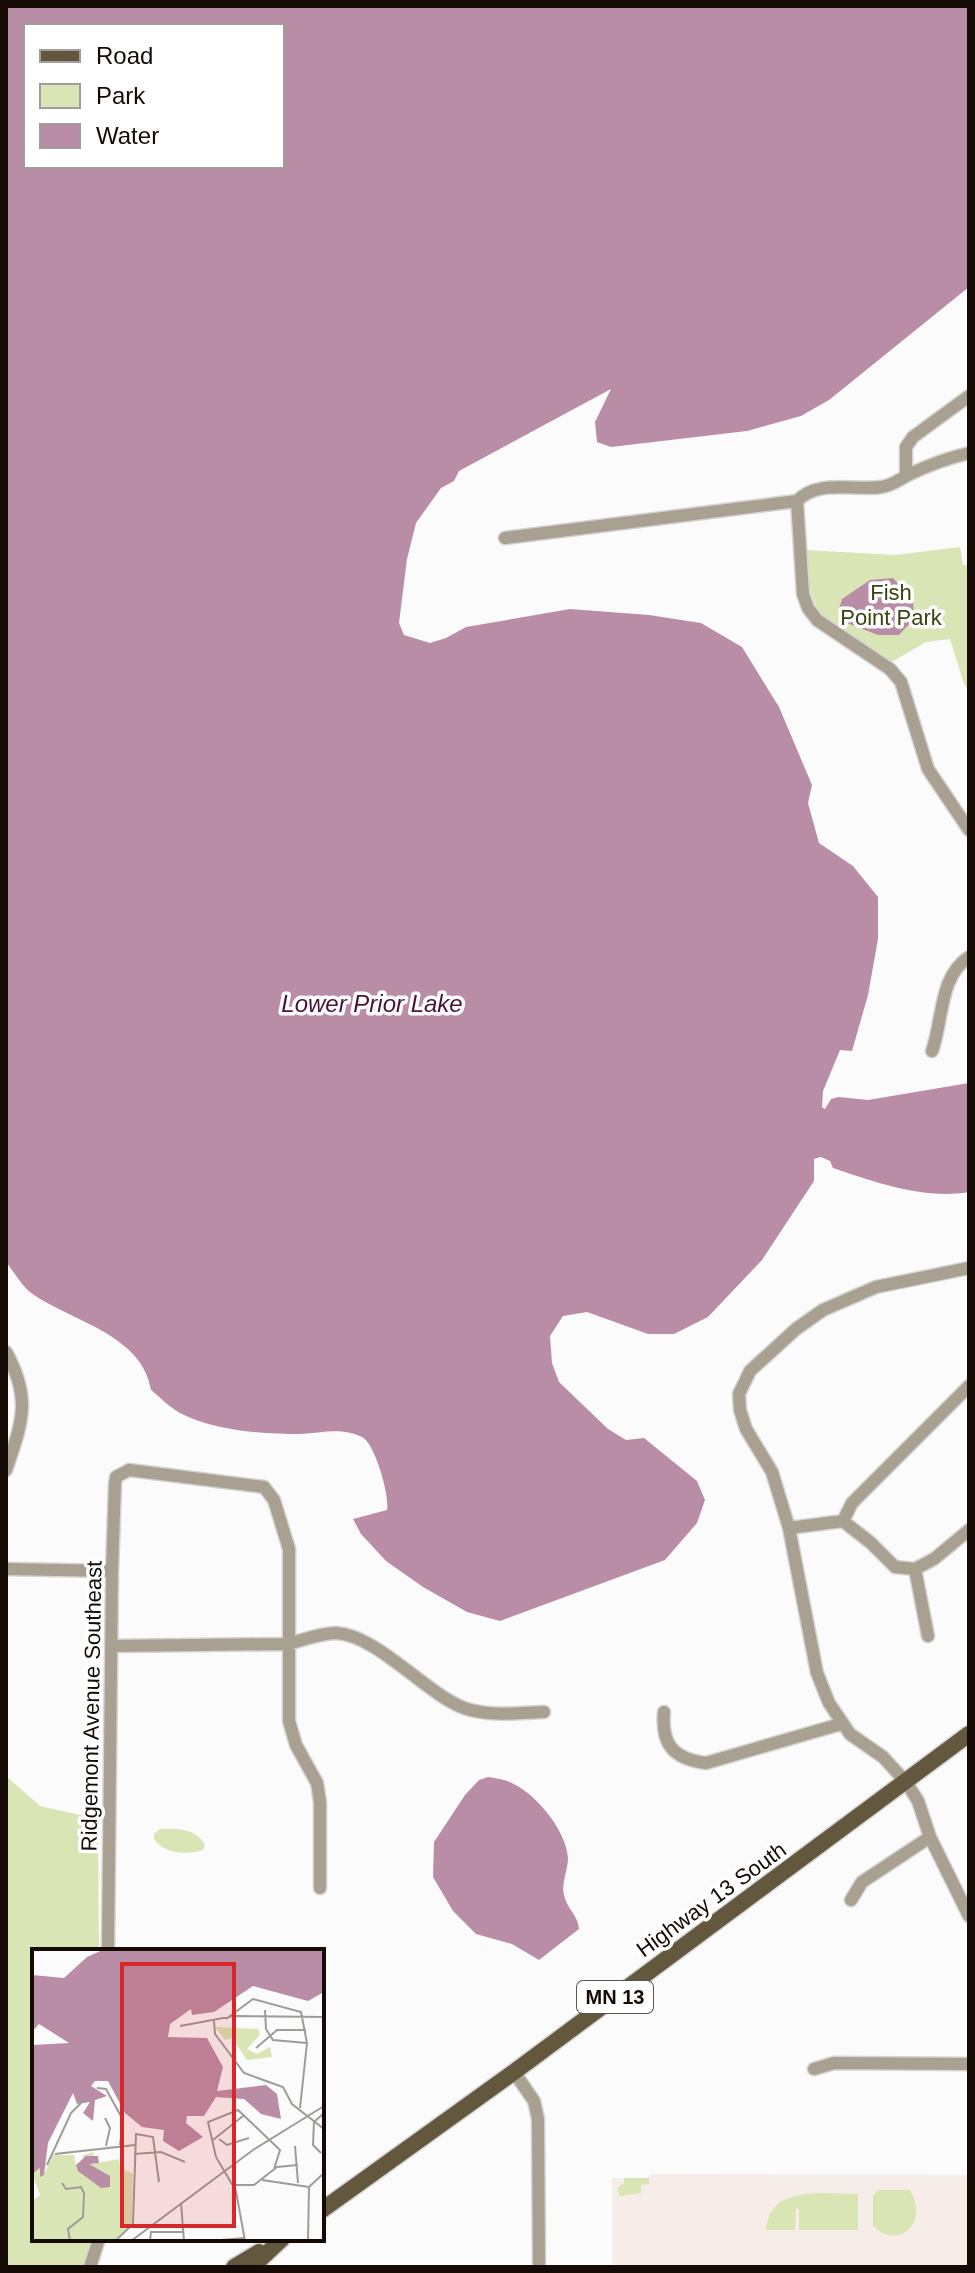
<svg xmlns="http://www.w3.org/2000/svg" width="975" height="2273" font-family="Helvetica,sans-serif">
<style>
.built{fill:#f6ede8}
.green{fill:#dae5b6}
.water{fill:#ba8da6;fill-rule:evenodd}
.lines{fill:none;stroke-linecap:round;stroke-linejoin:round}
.minor-casing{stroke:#d6d4d3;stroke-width:15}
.major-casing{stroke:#d6d4d3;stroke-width:19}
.minor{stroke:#a8a192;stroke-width:12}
.major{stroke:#63573d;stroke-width:16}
.labels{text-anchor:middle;stroke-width:7;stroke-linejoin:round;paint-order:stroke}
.shield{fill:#fff;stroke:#5b544f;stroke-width:2}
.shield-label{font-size:20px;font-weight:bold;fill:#150a04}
.park-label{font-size:22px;fill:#3b440f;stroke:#fff}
.street-label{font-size:22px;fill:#150a04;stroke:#fff}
.water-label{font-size:24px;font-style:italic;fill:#4a1335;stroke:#fff}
.inset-road{fill:none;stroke:#9f9b98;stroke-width:2}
.view{fill:#d62828;fill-opacity:0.15;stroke:#d62828;stroke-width:4}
.inset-edge{fill:none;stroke:#150a04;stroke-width:4}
</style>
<rect width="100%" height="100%" fill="#fbfbfb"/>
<path class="built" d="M649,2174l320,1v92h-357v-89h37z"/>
<path class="green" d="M960,547l3,18h6v126l-5,-7 -14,-45 -24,3 -36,21 -68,-46c-14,-21 -14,-42 -16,-67l89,5z
M6,1776l34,30 58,13 1,132h-65v288h59l-10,28h-77z
M160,1829c18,-1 37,0 45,16l-2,5c-16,5 -39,4 -49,-11v-5z
M624,2178h25v6l-8,1v8l-21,3 -3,-8 7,-5z
M878,2190h32c20,33 -12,61 -37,36v-30z
M858,2194v36h-59v-21h-3l-1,21h-29c3,-46 59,-36 92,-36z"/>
<path class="water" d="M6,6h963v281l-140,113 -28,16 -54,15 -136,16 -14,-5 -2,-20 16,-33 -152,82 -5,10 -13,7 -25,35 -9,36 -8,64 5,12 26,8 16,-5 20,-11 104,-18 79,6 52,8 41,24 37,60 33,78 -4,18 11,40 34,23 25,31v42l-10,56 -16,56 -12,-1 -17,41 -1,16 3,2 6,-10 8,-2 29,3 101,-17v109c-45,8 -94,-10 -136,-24l-3,-7 -9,-4 -7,2v22l-52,79 -54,57 -34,17h-26l-61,-22 -24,4 -13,20 2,27 7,19 49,47 18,11 18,-2 53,43 8,19 -8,23 -32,37 -165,61 -33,-9 -44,-25 -37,-26 -25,-27 -8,-15 34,-9c3,-13 -12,-67 -25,-73 -21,-10 -40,-4 -61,-3 -39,0 -86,-3 -121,-21 -11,-6 -20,-16 -29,-23 -9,-55 -77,-68 -117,-95 -11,-7 -20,-23 -28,-33zM26,26h256v140h-256z
M893,578l20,22 1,19 -15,16h-21l-31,-12 -8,-14 3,-10 28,-19z
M488,1777c6,1 13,2 19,4 26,9 59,48 61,77 0,12 -7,26 -4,37 3,14 14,20 15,34l-40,31 -27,-16 -36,-10 -23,-23 -20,-34 1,-35 31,-47 14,-15z"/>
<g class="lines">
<g class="minor-casing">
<path id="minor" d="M906,476v-29l7,-10 56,-41
M797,501l6,93 5,14 9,12 73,49 11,13 27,87 41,61
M797,501c21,-22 56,-10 84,-14 11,-1 19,-8 29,-13 19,-9 38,-16 59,-21
M505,538l292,-37
M932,1051c11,-30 7,-75 37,-94
M969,1268l-93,19 -53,23 -27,19 -46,42 -11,23 1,16 6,19 26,43 17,56 28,145 12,30 21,31 33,23 23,25 12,19 12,36 39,79
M6,1352c26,47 16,71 0,118
M843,1521l28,22 24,24 20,2 19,-10 35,-29
M789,1528l54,-7 9,-18 117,-117
M6,1569l106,2
M915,1569l13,67
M111,1646l177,-2c16,-4 32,-11 48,-11 41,2 89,60 128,75 26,9 53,5 80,4
M664,1712c-3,33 10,47 42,51l135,-39
M851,1900l11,-18 68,-45
M108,1951l4,-380 3,-87 1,-7 13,-7 135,17 10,13 15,49v172l7,24 21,38 3,19v86
M814,2069l20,-6 135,1
M514,2072l20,29 4,18 1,148
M90,2267l9,-28"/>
</g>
<g class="major-casing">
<path id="major" d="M322,2210l192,-138 455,-338
M234,2267l25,-15
M252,2267l30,-28"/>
</g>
<use href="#minor" class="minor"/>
<use href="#major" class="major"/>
</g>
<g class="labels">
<rect class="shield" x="577" y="1981" width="76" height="32" rx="6"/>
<g class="shield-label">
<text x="615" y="2004">MN 13</text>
</g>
<g class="park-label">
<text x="891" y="600">Fish<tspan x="891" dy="25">Point Park</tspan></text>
</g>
<g class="street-label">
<text transform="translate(91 1706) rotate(-89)" y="8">Ridgemont Avenue Southeast</text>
<text transform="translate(711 1899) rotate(-36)" y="8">Highway 13 South</text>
</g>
<g class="water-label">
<text x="372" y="1012">Lower Prior Lake</text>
</g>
</g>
<g transform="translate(32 1949)">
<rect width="292" height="292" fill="#fbfbfb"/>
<path d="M183,78l43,2 2,6 -13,14 10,5 13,-7 2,10 -25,3 -15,-22 -7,2zM62,203l-1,12 26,-5 1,8 13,7 -1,50 -19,17h-81v-40l8,-6 -8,-21 7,-6 6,4 8,-17h21l2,10 8,-3 -1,-7z" fill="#dae5b6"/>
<path d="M73,0h219v43l-16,9 -55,-15 -39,26 -22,3 -1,-6 -21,15 -2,13 39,1 16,29 -6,24 49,-6 11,9 4,25 -20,-5 -17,-15 -28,-2 -12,19h-17l-1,7 17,14 -24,14 -16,-10 1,-11 -22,-3 -17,-14 -17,-32h-13l-4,5 16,10 -12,4 -2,21 -10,-8 7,-11 -13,2 -4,-11 -25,50 -4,32 -4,2v-9l-8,6v-129l37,-2 -30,-19 -7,8v-57l32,3 23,-21zM54,207h12l1,7 -10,1 21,12v11l-9,1 -23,-17 -2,-6z" fill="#ba8da6"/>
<path class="inset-road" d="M233,61l1,19 7,11 34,3M194,70l27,-20 48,13 6,31 -7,65M182,72l1,13 29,39 39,14 9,17 32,25M148,77l54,-10 90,1M292,87v29M224,99l21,-18h29M65,139l9,1 17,31 -3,25M73,169l5,10 -4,18M187,190l8,6 22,-7M181,191l30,-24M263,197l3,37M289,204l-8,-8 1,-23 10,-9M23,205l80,-9M102,205l27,-2 24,10M15,216l24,-52 13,-13M230,231l47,7M30,234l4,6 15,-2 3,6 -1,24 -15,12 2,12M202,236h20l23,-18 21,-2M149,254l3,38M83,292l18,-17 3,-90 17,3 6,45M99,292l122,-91 71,-44M118,292l1,-9h33M177,292l36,-3M213,292l-9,-50 -20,-34 -8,-35 30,-12 42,40 -6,19M276,292l1,-54 15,-14"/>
<path class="view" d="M90,15h112v262h-112z"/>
<rect width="292" height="292" class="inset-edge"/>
</g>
<rect width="975" height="2273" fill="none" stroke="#150a04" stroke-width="16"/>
<rect x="24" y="24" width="260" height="144" fill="#ffffff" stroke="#a19d9b" stroke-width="2"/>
<rect x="40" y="50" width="40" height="12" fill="#63573d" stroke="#a19d9b" stroke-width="2"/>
<text x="96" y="64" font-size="24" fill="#150a04">Road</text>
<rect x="40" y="84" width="40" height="24" fill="#dae5b6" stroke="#a19d9b" stroke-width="2"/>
<text x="96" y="104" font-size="24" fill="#150a04">Park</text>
<rect x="40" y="124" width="40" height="24" fill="#ba8da6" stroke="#a19d9b" stroke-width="2"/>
<text x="96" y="144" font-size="24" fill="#150a04">Water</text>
</svg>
